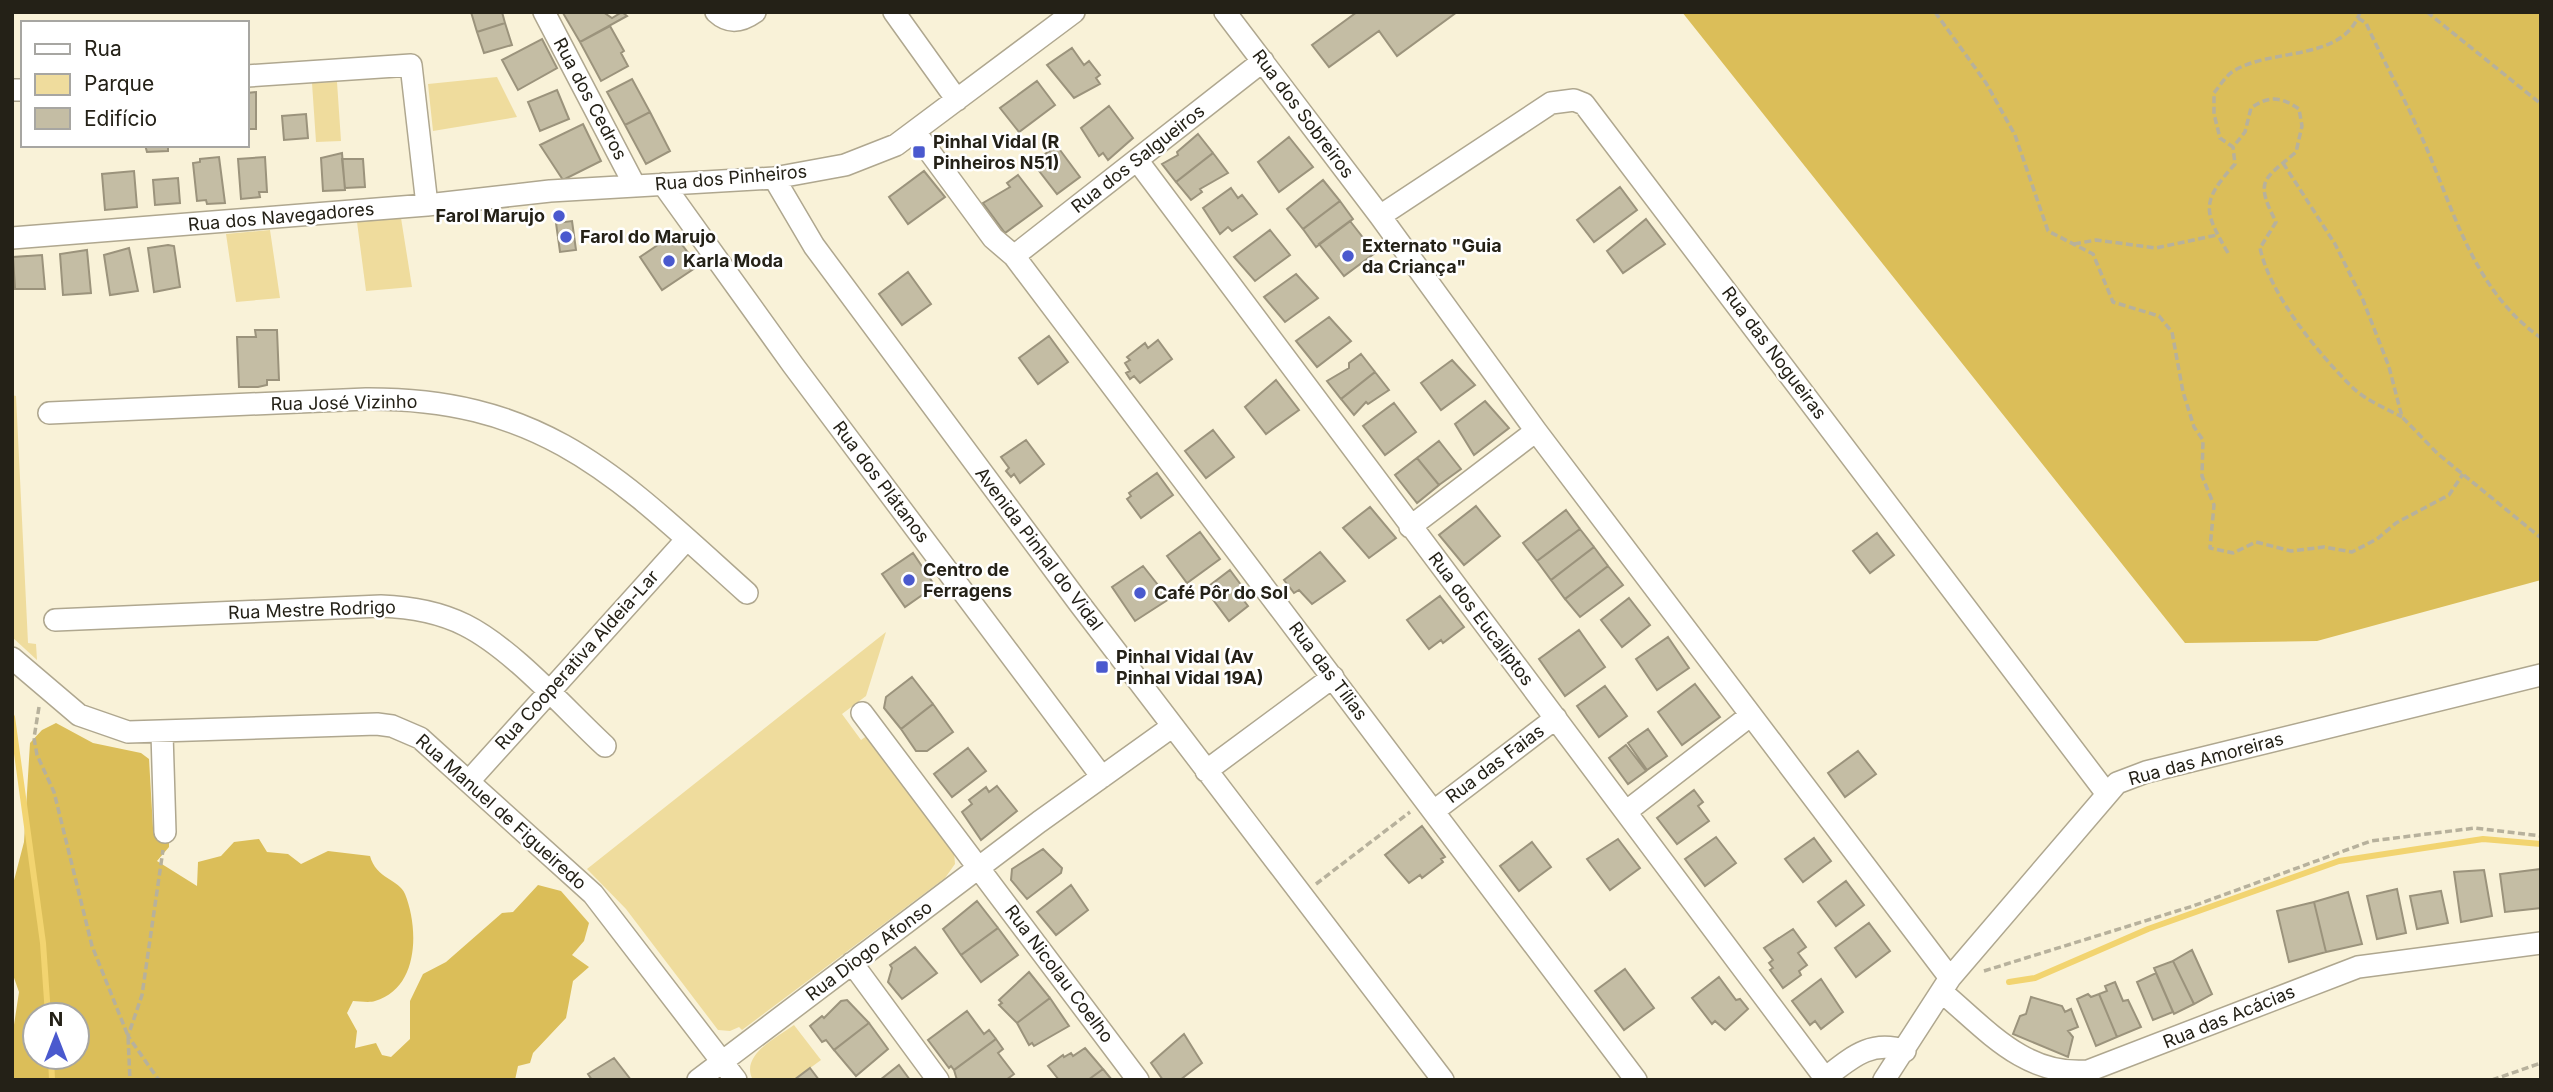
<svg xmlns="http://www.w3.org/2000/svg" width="2553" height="1092" font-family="Inter,sans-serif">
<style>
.green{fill:#efdc9d}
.forest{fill:#dbbe59;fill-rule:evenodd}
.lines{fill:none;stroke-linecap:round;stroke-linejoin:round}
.stream{stroke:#f2d470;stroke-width:6}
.building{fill:#c4bda4;stroke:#9b937c;stroke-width:2}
.minor-casing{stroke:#afa78f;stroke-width:24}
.path{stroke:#b7b19c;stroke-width:3.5;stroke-dasharray:7 3.5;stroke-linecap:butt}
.minor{stroke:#fff;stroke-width:21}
.poi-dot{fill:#4a59ce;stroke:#fff;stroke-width:2.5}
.labels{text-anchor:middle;stroke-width:5;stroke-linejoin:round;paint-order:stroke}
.street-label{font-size:18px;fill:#242117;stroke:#fff}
.poi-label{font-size:18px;font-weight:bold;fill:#242117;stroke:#fff;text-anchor:start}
</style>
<rect width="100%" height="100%" fill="#f9f2d8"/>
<path class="green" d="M497,77l20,40 -84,14 -5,-47z
M337,82l4,59 -25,1 -4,-59z
M401,218l11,69 -46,4 -9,-69z
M270,230l10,68 -44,4 -10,-68z
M12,395l4,1 12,247 8,1 1,16 -25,-23z
M886,632l-20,64 -24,18 19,26 7,-5 86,117 1,12 -10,14 -203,152 -3,-3 -9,4 -12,-1 -92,-121 -39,-40z
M794,1025l27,35 -27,20h-41c-14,-25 25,-43 41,-55z"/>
<path class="forest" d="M1682,12h859v568l-224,61 -132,2z
M56,723l37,20 48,10 8,6 4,69h16v19l-12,14 40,25 1,-24 23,-6 13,-14 25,-3 8,13 21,2 13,10 27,-13 42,5c6,23 29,23 35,38 14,35 14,94 -30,107 -6,2 -16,0 -22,0l-6,12 10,18 -2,17 21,-5 6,12 9,2 19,-18v-38l13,-27 23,-12 56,-49 11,-1 25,-27 23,6 28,32 -5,18 -12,14 17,12 -16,14 -7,37 -33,35 -3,10 -12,3 -3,14h-503v-42l7,-46 -7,-20v-84l12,-46 6,-99 12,-13zM35,1015h42v42h-42z"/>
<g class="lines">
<path class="stream" d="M12,717l31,226 5,72
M2009,982l26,-4 113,-49 191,-68 144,-22 58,5
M51,1057l1,23"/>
</g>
<path class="building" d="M471,12h31l3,11 -28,9z
M603,12l9,6 10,-6 5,4 -47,26 -17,-29z
M1357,12h100l-60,44 -18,-25 -50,36 -17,-22z
M505,23l7,22 -28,8 -7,-21z
M610,26l14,25 -3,2 7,13 -27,15 -21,-39z
M542,39l15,29 -39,22 -16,-30z
M1072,48l12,17 5,-4 11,14 -4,3 4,6 -26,14 -27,-33z
M632,79l18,33 -25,13 -18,-33z
M1037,81l18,24 -36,27 -19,-24z
M557,90l12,29 -29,12 -12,-29z
M256,92v37h-9v-36z
M1109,106l24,32 -25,22 -5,-7 -4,3 -18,-28z
M650,112l20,39 -24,13 -21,-39z
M306,114l2,24 -24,2 -2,-24z
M583,124l18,37 -38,19 -23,-35z
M1198,134l15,19 -37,29 -14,-18 16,-9 -1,-3z
M1289,137l24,30 -34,25 -21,-30z
M145,145h23v6l-21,1z
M1057,146l23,31 -23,17 -21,-27 12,-9 -3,-4z
M342,153l3,37 -22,1 -2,-33z
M1213,153l15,20 -28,16 2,3 -11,8 -15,-18z
M219,157l6,46 -18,1 -1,-4 -9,1 -4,-38 7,-1v-3z
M265,157l2,35h-8l1,5 -19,2 -3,-40z
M342,159h21l2,28 -20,1z
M134,171l3,36 -32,3 -3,-36z
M924,171l21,26 -37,27 -19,-27z
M1018,175l24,31 -37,27 -22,-30 27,-16 -3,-4z
M178,178l2,25 -25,2 -2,-25z
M1323,180l17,21 -37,28 -16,-20z
M1620,187l17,23 -43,32 -17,-22z
M1231,188l7,10 4,-3 15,19 -25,17 -4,-4 -8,7 -17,-26z
M1340,201l13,18 -37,28 -13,-18z
M1646,219l19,25 -42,29 -16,-22z
M572,221l4,29 -16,2 -4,-29z
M1350,221l25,32 -31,23 -25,-32z
M1270,230l20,25 -35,26 -21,-24z
M674,234l24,32 -36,24 -22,-33z
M168,245l6,1 6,41 -26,5 -6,-44z
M129,248l9,43 -28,4 -6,-40z
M87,250l4,43 -28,2 -3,-41z
M42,255l3,34h-30l-2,-32z
M908,272l23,32 -29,21 -23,-31z
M1296,274l22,24 -33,24 -21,-25z
M1329,317l22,24 -34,26 -21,-26z
M255,330h22l2,50h-12v5l-9,2h-19l-2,-50h19z
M1049,336l19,26 -30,22 -19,-26z
M1158,340l14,19 -32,24 -6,-7 -4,3 -4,-6 4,-2 -5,-8 5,-3 -3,-3 18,-14 3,5z
M1361,354l14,18 -34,27 -14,-18 22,-13v-5z
M1452,360l23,25 -34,25 -20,-27z
M1375,372l14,18 -21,14 -2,-2 -12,13 -13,-16z
M1276,380l23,30 -33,24 -21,-27z
M1485,401l24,27 -35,27 -19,-31z
M1394,403l22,29 -31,23 -22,-29z
M1213,430l21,27 -28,21 -21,-27z
M1026,440l18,24 -24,19 -6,-9 -3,3 -5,-6 3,-3 -8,-11z
M1439,441l22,28 -22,16 -22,-27z
M1417,458l22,27 -22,18 -22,-28z
M1157,473l16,22 -32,23 -14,-19 4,-3 -2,-3z
M1476,506l24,30 -36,29 -25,-30z
M1370,507l26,31 -27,20 -26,-30z
M1566,510l14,19 -43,32 -14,-18z
M1580,529l14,18 -43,33 -14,-19z
M1200,532l20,27 -33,24 -20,-27z
M1877,533l17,22 -24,18 -17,-22z
M1594,547l14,19 -43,33 -14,-19z
M1320,552l25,29 -33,23 -13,-14 -5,3 -10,-13z
M913,553l22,33 -30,21 -23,-33z
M1143,566l26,33 -34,22 -23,-34z
M1608,566l15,19 -43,32 -15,-18z
M1230,570l17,23 -6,4 7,9 -19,15 -24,-32z
M1440,596l24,31 -21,16 -2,-3 -12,9 -22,-29z
M1629,598l21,27 -28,22 -21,-27z
M1579,630l26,37 -40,29 -26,-37z
M1668,637l21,31 -32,22 -21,-31z
M912,677l21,27 -32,25 -17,-21 2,-11z
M1695,684l25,33 -38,28 -24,-33z
M1605,686l22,30 -28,21 -22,-31z
M933,704l20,28 -26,19h-11l-15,-22z
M1648,729l19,27 -20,14 -19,-27z
M1626,745l20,26 -18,13 -19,-26z
M968,748l18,23 -34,26 -18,-23z
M1858,751l18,23 -31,23 -17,-24z
M997,786l20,25 -36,29 -19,-28 10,-8 -3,-4 17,-13 3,5z
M1694,790l9,12 -5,4 11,15 -32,23 -20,-26z
M1422,826l23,31 -4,2 2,3 -21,16 -2,-3 -11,8 -24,-28z
M1716,837l20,26 -31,23 -20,-27z
M1814,838l17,23 -28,21 -18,-23z
M1618,839l22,29 -30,22 -23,-31z
M1532,842l19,25 -32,24 -19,-25z
M1043,849l19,19 -1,5 -34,26 -16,-19 1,-11z
M2541,869v39l-36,4 -5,-38z
M2484,870l8,46 -31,6 -7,-50z
M1846,881l18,24 -28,21 -18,-24z
M1071,885l17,25 -32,25 -19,-23z
M2397,889l9,44 -29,6 -10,-43z
M2441,891l7,32 -31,6 -7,-33z
M2348,892l14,52 -36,8 -12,-50z
M977,901l21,27 -37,27 -18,-26z
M2314,902l12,50 -37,10 -12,-51z
M1869,923l21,28 -34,26 -21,-29z
M998,928l20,27 -37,27 -20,-27z
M1793,929l13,18 -8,6 9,12 -8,6 2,4 -18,13 -13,-18 3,-2 -4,-5 4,-3 -9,-12z
M915,947l22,26 -35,26 -14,-17 4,-14 -2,-3z
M2192,950l20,44 -18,10 -21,-43z
M2173,961l21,43 -20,10 -20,-46z
M1625,969l29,39 -30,22 -29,-39z
M1029,972l21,26 -33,25 -18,-18 3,-2 -3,-3z
M2156,973l17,39 -20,8 -16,-38z
M1719,977l17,23 4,-1 8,10 -23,21 -10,-9 -3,3 -20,-26z
M1821,979l22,33 -22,17 -6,-8 -5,4 -18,-24z
M2115,982l8,19 5,-1 13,27 -24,10 -18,-43 8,-3 -2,-5z
M2088,994l3,3 8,-3 18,43 -21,9 -19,-47z
M2031,997l31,9 3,6 6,-3 7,18 -10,4 5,6 -5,20 -55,-23 7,-18 6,-2z
M1050,998l19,28 -35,20 -2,-3 -3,2 -12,-22z
M847,1000l22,23 -35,27 -8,-10 -4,2 -12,-16 12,-10 2,2 17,-17z
M967,1011l17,23 5,-4 7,9 -42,31 -3,-4 -2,2 -21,-28z
M869,1023l19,26 -32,27 -22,-26z
M1184,1034l18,29 -22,17h-17l-12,-17z
M996,1039l7,10 -5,4 16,21 -8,6h-49l-3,-10z
M1085,1048l18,21 -15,11h-29l-11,-14 15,-11 1,2 7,-4 2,3z
M614,1058l17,22h-39l-4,-6z
M899,1065l11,15h-30z
M810,1068l9,12h-25z
M1103,1069l9,11h-24z"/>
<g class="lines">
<g class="minor-casing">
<path id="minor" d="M544,12l91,174
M716,12c13,12 25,10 39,0
M894,12l63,88
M1225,12l155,204 156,215 414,547
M247,76l164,-11 16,140
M12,90h11
M915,132l78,106 21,18 622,824
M1137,160l688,918c26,-20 46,-39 80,-27
M774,178l40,68 265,357 364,477
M663,184l130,181 309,412
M1380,216l171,-113 23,-3 10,4 523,690
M12,238l415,-33 123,-14 224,-13 71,-13 51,-20 178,-133
M1014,256l249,-195
M49,413l317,-14c181,-1 256,82 381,194
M1410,527l126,-96
M55,620l326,-14c29,1 58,6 84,19 48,24 100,84 140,121
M12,658l67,57 49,17 249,-8 15,2 28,12 173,156 143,186
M862,713l276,367
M162,733l3,99
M1206,771l127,-94
M469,781l218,-242
M1434,811l122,-93
M1627,811l124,-96
M852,963l86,117
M1943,993c45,38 82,83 145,78l270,-104 183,-24
M698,1080l341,-258 134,-96
M1884,1080l66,-102 167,-195 29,-11 395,-97"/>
</g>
<path class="path" d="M1935,12l51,71 29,52 33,96 45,23 20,48 46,14 13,16 11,60 11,35 9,13 -1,36 12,29 -4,43 23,5 23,-11 35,9 33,-4 28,5 25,-13 19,-16 53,-28 14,-21
M2360,12c-17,51 -91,35 -128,60 -7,5 -13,15 -18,21v21l6,24 13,9 12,-15 6,-24c18,-13 31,-11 48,1l3,17 -6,26c-32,28 -42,27 -20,70l-16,26c10,47 58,105 91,138 14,14 34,22 51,31
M2427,12l114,92
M2358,18l8,5c16,36 36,70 52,106 35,75 52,159 123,209
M2283,163l52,81 28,56 26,67 13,50 36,37 103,84
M2074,244l22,-4 60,8 61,-13
M2228,253c-24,-42 -28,-50 7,-89l-2,-17
M39,707l-5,31 3,17 17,37 38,154 36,90 2,44
M1316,884l94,-72
M1984,971l209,-65 178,-65 104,-13 66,8
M162,1080l-4,-1 -30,-43 14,-41 21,-145
M2492,1080l49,-17"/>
<use href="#minor" class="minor"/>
</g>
<g class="poi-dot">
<rect x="912" y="145" width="14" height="14" rx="3.5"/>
<circle cx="559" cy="216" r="7"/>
<circle cx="566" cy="237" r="7"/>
<circle cx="1348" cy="256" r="7"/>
<circle cx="669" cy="261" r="7"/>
<circle cx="909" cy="580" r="7"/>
<circle cx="1140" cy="593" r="7"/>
<rect x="1095" y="660" width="14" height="14" rx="3.5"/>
</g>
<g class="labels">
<g class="street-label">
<text transform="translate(590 99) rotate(62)" y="6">Rua dos Cedros</text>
<text transform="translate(1303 114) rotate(53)" y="6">Rua dos Sobreiros</text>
<text transform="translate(1138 159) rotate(-38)" y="6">Rua dos Salgueiros</text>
<text transform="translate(731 178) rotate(-5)" y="6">Rua dos Pinheiros</text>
<text transform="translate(281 217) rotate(-5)" y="6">Rua dos Navegadores</text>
<text transform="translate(1774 353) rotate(53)" y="6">Rua das Nogueiras</text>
<text transform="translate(344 403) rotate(-1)" y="6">Rua José Vizinho</text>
<text transform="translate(881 482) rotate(53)" y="6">Rua dos Plátanos</text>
<text transform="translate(1039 549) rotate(53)" y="6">Avenida Pinhal do Vidal</text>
<text transform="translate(312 610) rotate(-2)" y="6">Rua Mestre Rodrigo</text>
<text transform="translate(1481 619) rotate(53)" y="6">Rua dos Eucaliptos</text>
<text transform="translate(577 660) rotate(-48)" y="6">Rua Cooperativa Aldeia-Lar</text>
<text transform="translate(1328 671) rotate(53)" y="6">Rua das Tílias</text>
<text transform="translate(2206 759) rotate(-15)" y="6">Rua das Amoreiras</text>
<text transform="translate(1495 764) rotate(-37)" y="6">Rua das Faias</text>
<text transform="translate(501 812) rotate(42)" y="6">Rua Manuel de Figueiredo</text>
<text transform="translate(869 951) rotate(-37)" y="6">Rua Diogo Afonso</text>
<text transform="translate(1059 974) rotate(53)" y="6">Rua Nicolau Coelho</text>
<text transform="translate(2229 1017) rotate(-22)" y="6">Rua das Acácias</text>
</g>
<g class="poi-label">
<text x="933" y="148">Pinhal Vidal (R<tspan x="933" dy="21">Pinheiros N51)</tspan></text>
<text x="545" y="222" text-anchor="end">Farol Marujo</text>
<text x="580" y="243">Farol do Marujo</text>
<text x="1362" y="252">Externato "Guia<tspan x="1362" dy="21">da Criança"</tspan></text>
<text x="683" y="267">Karla Moda</text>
<text x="923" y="576">Centro de<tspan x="923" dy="21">Ferragens</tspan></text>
<text x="1154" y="599">Café Pôr do Sol</text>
<text x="1116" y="663">Pinhal Vidal (Av<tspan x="1116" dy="21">Pinhal Vidal 19A)</tspan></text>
</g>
</g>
<rect width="2553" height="1092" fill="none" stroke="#242117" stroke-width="28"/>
<rect x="21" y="21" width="228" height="126" fill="#ffffff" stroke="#a7a6a2" stroke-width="2"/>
<rect x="35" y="44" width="35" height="10" fill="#ffffff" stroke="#a7a6a2" stroke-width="2"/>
<text x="84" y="56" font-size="21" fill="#242117">Rua</text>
<rect x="35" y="74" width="35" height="21" fill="#efdc9d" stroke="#a7a6a2" stroke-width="2"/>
<text x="84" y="91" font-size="21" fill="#242117">Parque</text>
<rect x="35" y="108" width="35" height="21" fill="#c4bda4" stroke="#a7a6a2" stroke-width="2"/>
<text x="84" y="126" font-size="21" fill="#242117">Edifício</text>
<g transform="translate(56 1036)"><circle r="33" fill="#ffffff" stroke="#a7a6a2" stroke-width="2"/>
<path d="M0-5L12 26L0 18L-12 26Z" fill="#4a59ce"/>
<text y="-10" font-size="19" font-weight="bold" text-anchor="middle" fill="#242117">N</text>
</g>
</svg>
